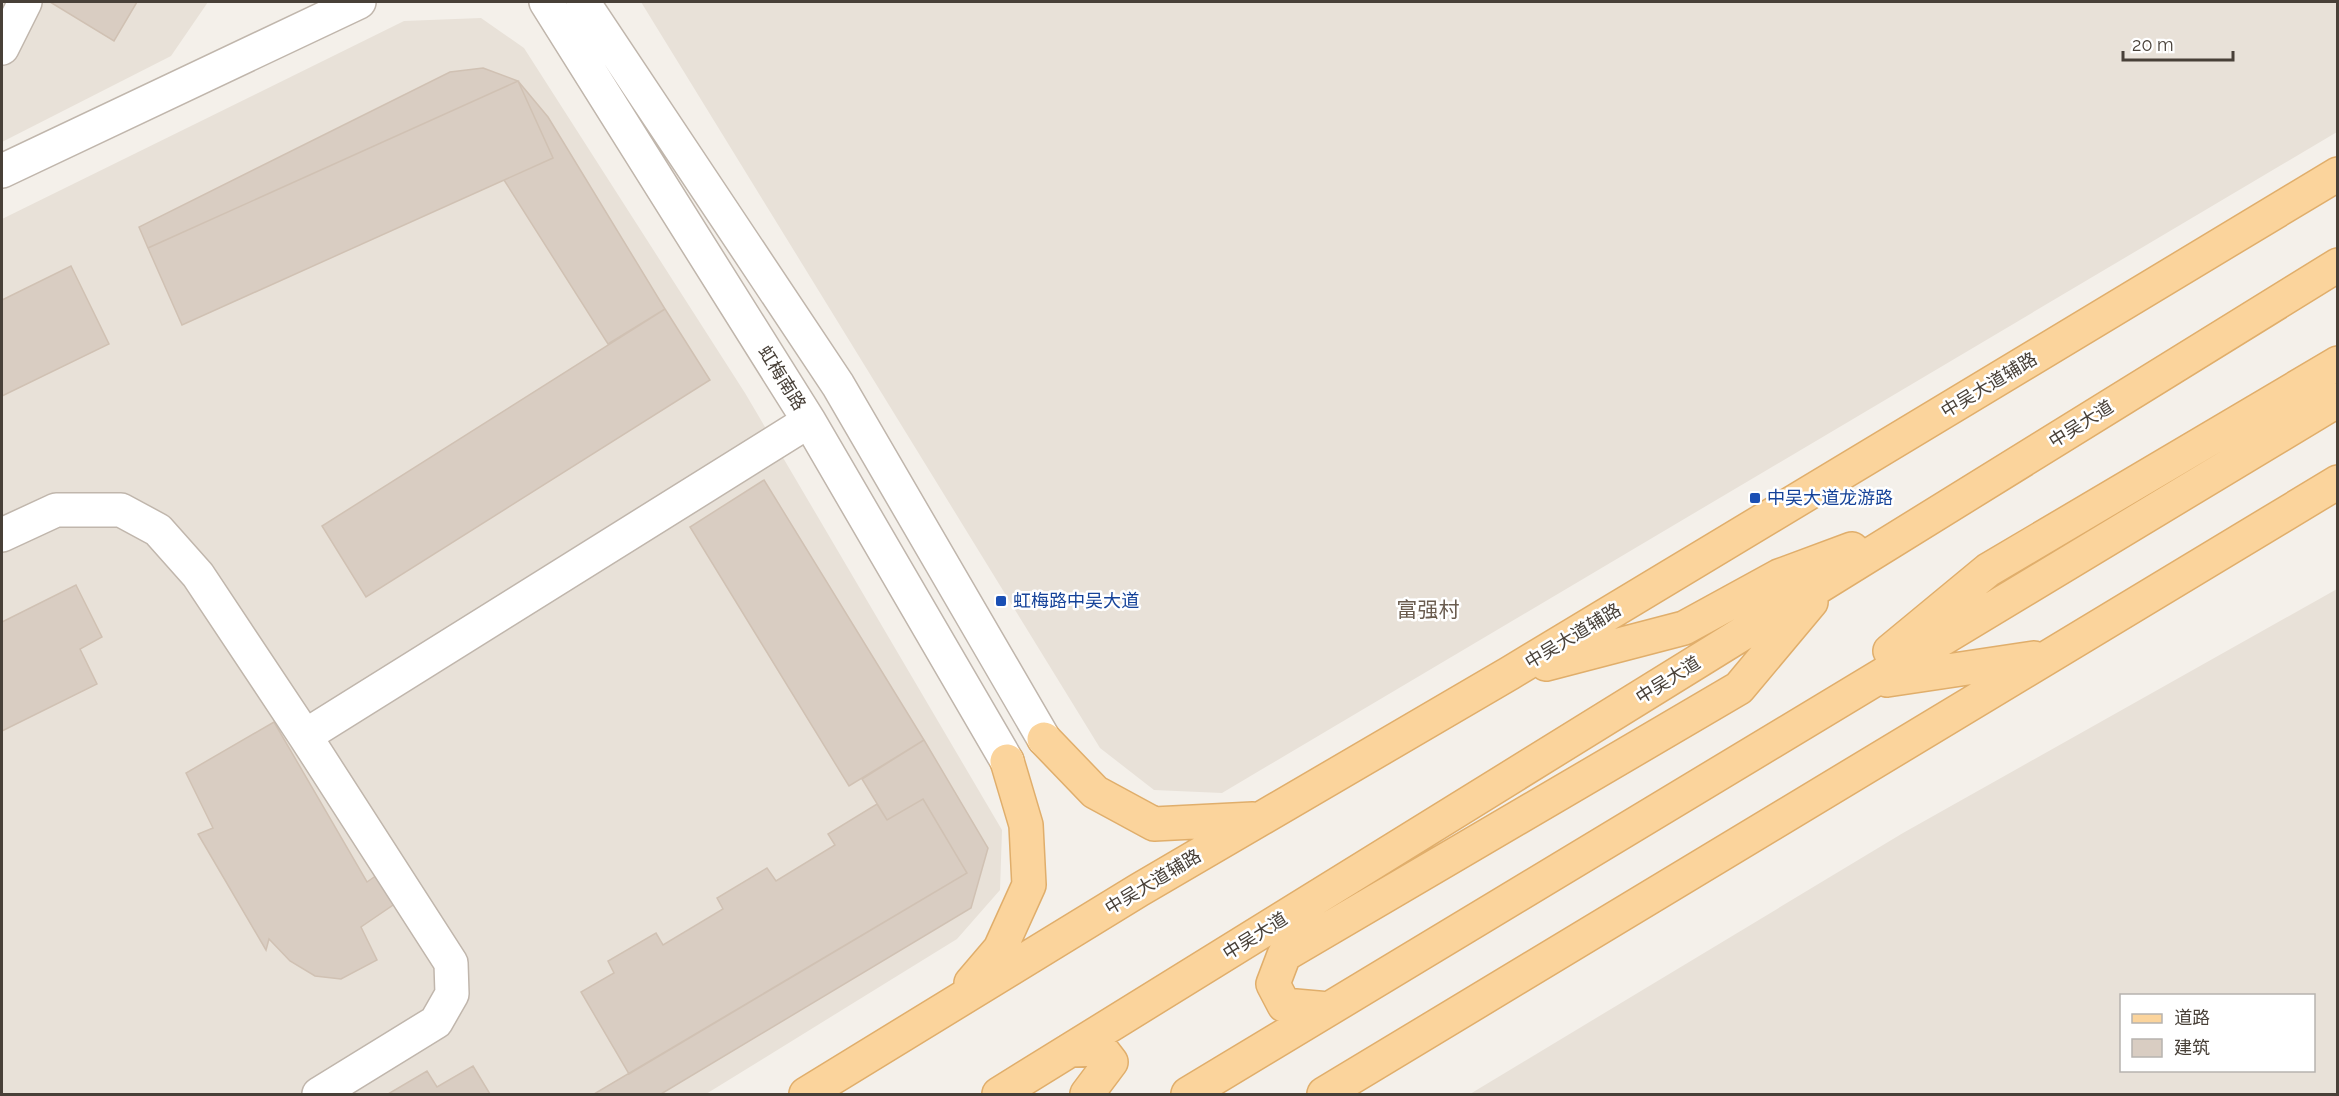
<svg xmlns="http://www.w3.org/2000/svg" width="2339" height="1096" font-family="Raleway,'Noto Sans SC',sans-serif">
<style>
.residential{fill:#e8e1d8;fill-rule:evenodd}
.building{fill:#d9cdc2;stroke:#d0c1b3;stroke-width:1.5}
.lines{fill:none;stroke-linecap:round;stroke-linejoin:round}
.minor-casing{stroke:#c0b6ac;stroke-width:36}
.major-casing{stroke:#e0ae6b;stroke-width:36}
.minor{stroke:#fff;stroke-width:33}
.major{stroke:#fbd49c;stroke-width:33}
.transit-dot{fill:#1a4fb4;stroke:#fff;stroke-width:2}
.labels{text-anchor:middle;stroke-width:5;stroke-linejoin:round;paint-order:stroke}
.street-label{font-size:18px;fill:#484038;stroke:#fff}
.transit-label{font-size:18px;fill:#164399;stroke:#fff;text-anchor:start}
.quarter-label{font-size:21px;fill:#6a5c4f;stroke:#fff}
</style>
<rect width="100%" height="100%" fill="#f4f0ea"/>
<path class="residential" d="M2,2h206l-37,54 -169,86z
M641,2h1696v130l-1115,661 -68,-3 -54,-42z
M481,18l43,30 221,345 257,437 -2,60 -43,49 -251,155h-704v-875l402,-198z
M2337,589v505h-867l433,-261zM2122,996h192v74h-192z"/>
<path class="building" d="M50,2h87l-23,39z
M483,68l35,13 -370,167 -9,-21 311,-155z
M518,81l35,77 -371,167 -34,-77z
M518,81l30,36 117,192 -57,35 -104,-164 49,-22z
M71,266l38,78 -107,52v-96z
M665,309l45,71 -344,217 -44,-71z
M764,480l160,260 -75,46 -159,-259z
M76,585l26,52 -22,12 17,35 -95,47v-109z
M274,722l93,160 10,-7 19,28 -35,24 16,33 -36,19 -26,-3 -25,-15 -21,-22 -3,11 -68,-116 15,-6 -27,-55z
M924,740l64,108 -17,60 -310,186h-67l373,-221 -44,-74 -36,21 -25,-41z
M923,799l44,74 -338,201 -48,-82 33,-19 -6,-12 48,-28 7,12 60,-36 -6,-11 50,-30 9,13 59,-36 -7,-11 49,-30 10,16z
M473,1066l17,28h-102l39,-23 10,16z"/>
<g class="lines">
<g class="minor-casing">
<path id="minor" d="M546,2l263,419 198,340
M583,2l255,383 206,354
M2,48l23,-46
M2,171l357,-169
M2,535l54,-25h65l37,20 40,45 107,161 146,227 1,31 -16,28 -117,72
M305,736l504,-315"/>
</g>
<g class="major-casing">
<path id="major" d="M1890,651l98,-81 350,-207
M1546,664l138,-36 95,-52 73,-27
M1887,680l147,-22
M1044,739l51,53 59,32 99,-5
M971,983l29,-34 29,-64 -3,-60 -19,-64
M1329,1009l-45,-4 -11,-21 11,-29 455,-267 72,-86
M1070,1050l31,-1 10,13 -24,32
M806,1094l333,-204 371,-217 828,-499
M999,1094l1339,-829
M1188,1094l1150,-694
M1324,1094l1014,-612"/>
</g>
<use href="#minor" class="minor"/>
<use href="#major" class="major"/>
</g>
<g class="transit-dot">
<rect x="1749" y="492" width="12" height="12" rx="3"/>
<rect x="995" y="595" width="12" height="12" rx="3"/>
</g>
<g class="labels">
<g class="street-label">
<text transform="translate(782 378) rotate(58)" y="6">虹梅南路</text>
<text transform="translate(1989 385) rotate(-31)" y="6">中吴大道辅路</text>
<text transform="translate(2081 424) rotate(-32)" y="6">中吴大道</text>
<text transform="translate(1573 636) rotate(-31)" y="6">中吴大道辅路</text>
<text transform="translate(1668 680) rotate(-32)" y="6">中吴大道</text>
<text transform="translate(1153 882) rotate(-31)" y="6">中吴大道辅路</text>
<text transform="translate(1255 936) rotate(-32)" y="6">中吴大道</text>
</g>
<g class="transit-label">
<text x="1767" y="504">中吴大道龙游路</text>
<text x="1013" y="607">虹梅路中吴大道</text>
</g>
<g class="quarter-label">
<text x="1428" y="617">富强村</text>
</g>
</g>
<rect width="2339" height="1096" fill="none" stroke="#484038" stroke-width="6"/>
<rect x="2120" y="994" width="195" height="78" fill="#ffffff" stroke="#b6b3af" stroke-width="1.5"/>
<rect x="2132" y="1014" width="30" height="9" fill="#fbd49c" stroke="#b6b3af" stroke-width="1.5"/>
<text x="2174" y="1024" font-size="18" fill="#484038">道路</text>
<rect x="2132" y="1039" width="30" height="18" fill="#d9cdc2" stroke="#b6b3af" stroke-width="1.5"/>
<text x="2174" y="1054" font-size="18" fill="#484038">建筑</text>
<path d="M2123 51v9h110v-9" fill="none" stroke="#484038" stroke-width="3"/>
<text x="2132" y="51" font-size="18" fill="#484038" stroke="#ffffff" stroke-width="4.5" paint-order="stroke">20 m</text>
</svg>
